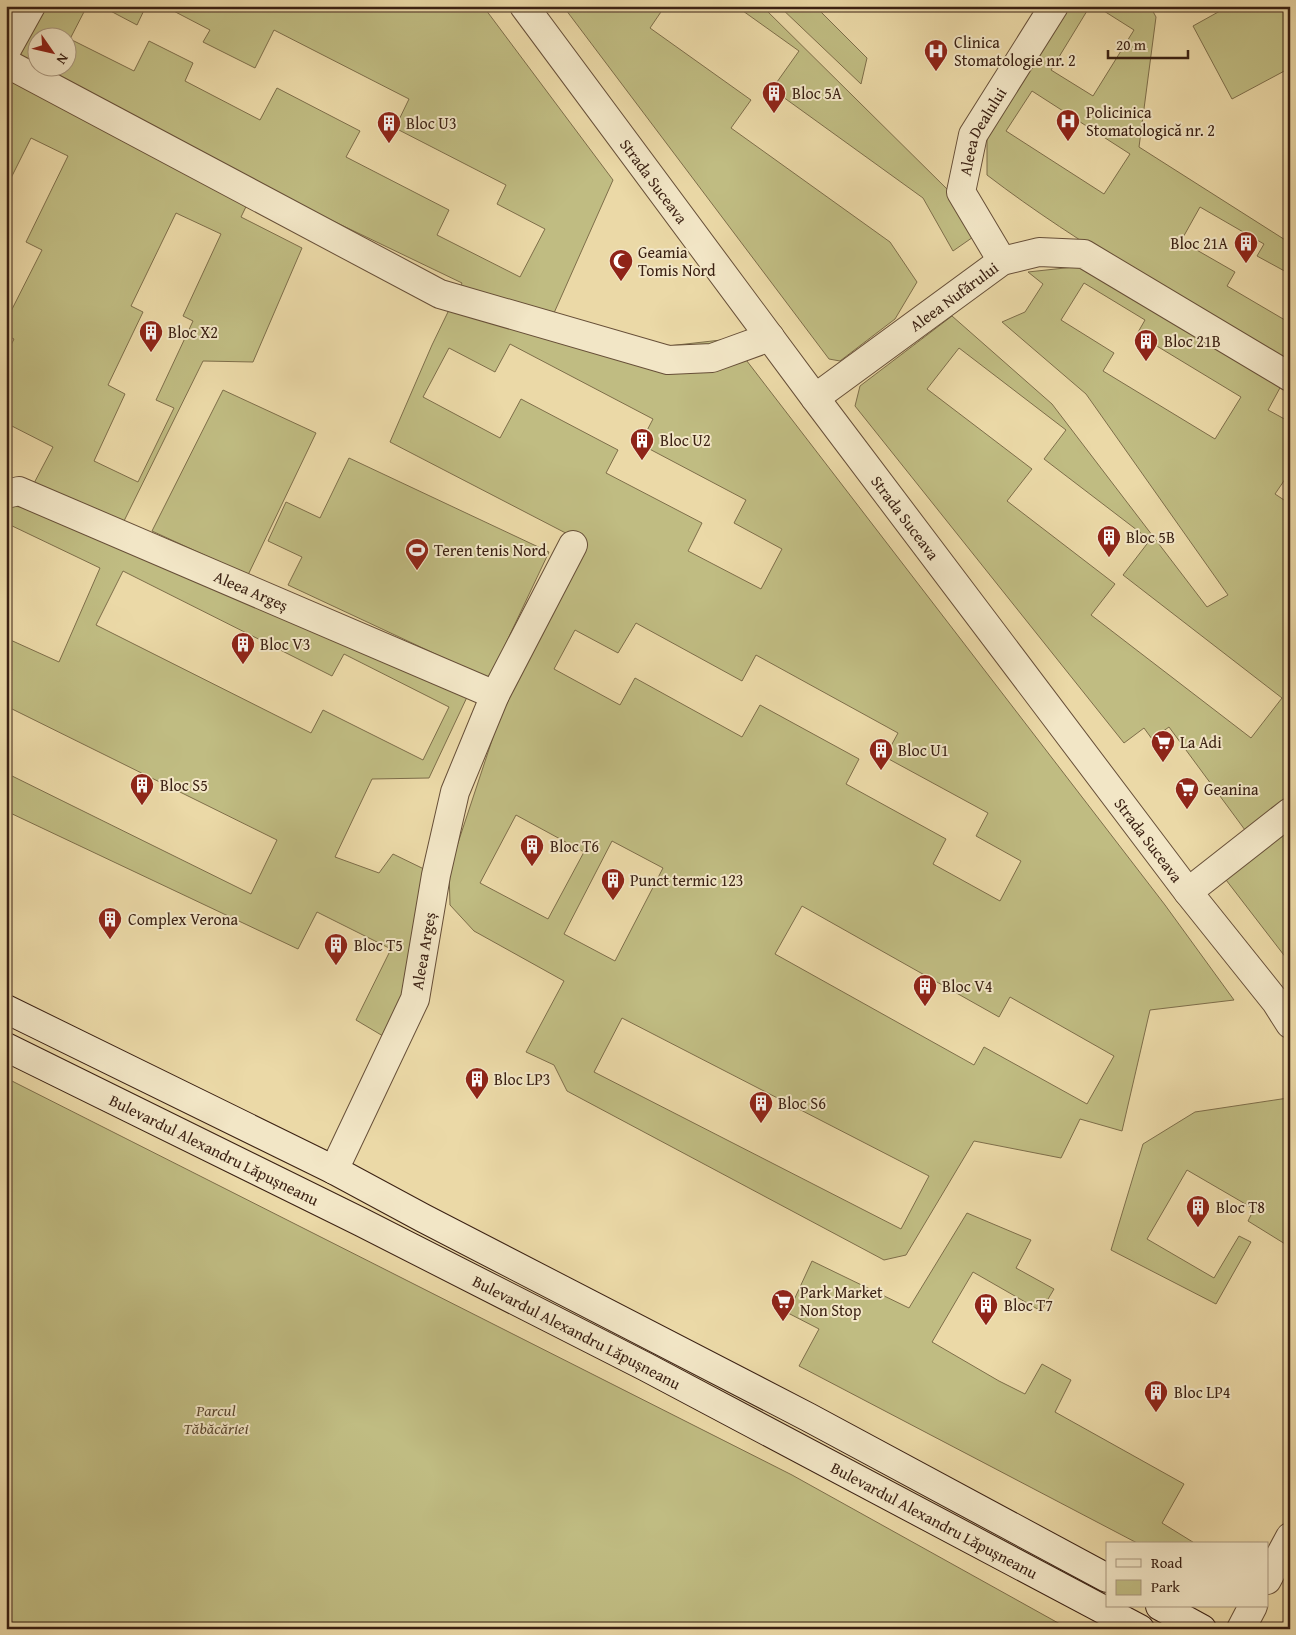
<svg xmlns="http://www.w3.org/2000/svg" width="1296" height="1635" font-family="'Gentium Book Plus',serif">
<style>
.green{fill:#c0bc82;stroke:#7e6e4a;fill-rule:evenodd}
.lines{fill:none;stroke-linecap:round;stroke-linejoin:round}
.minor-casing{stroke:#674f38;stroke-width:30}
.tertiary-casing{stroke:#674f38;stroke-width:30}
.secondary-casing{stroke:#3b2113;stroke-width:30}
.minor{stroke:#f2e6c6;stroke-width:28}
.tertiary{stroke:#f2e6c6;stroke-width:28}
.secondary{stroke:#f2e6c6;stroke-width:28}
.labels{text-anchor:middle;stroke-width:4;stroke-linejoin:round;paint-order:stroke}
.poi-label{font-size:16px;fill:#3b2113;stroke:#f2e6c6;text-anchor:start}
.street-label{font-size:16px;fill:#3b2113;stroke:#f2e6c6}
.park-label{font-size:16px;font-style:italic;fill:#5c482f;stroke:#f2e6c6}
</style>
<rect width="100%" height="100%" fill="#ebd9a7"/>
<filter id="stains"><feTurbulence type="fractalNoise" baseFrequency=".004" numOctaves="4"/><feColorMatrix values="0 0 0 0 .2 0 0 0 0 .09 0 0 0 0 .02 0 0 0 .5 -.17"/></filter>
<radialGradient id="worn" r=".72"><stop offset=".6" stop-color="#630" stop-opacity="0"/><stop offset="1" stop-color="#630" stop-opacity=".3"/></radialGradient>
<path class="green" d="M42,6h45l-17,33 64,32 15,-30 44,22 -8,18 75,39 17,-32 83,43 -14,26 103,53 -12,25 83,42 25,-48 -48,-25 9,-19 -111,-57 14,-29 -135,-69 -19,38 -52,-26 7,-12 -46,-24h319l130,174 -59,133 105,34 71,-8 435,566 69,95 -84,10 -28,121 -42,-12 -19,39 -87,-17 -68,114 -22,5 -317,-169 -13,-26 -28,-13 38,-71 -90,-50 -24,-26 -1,-35 58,-175 76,-153 -193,-100 42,-97 30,-62 -154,-74 -50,-27 -17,35 61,31 -49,114 -50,-1 -79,160 -92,-34 21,-40 -47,-24v-68l8,-16 -8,-4v-14l36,-71 -16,-8 42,-86 -37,-18 -25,50v-113zM38,38h30v30h-30zM176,213l45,21 -38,82 10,5 -37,79 18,8 -36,74 -44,-21 31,-67 -17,-9 35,-73 -12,-6zM510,344l143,75 -13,25 106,56 -12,23 48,26 -21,40 -73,-38 14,-28 -96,-50 12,-23 -97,-51 -21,39 -77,-41 26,-49 46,24zM636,623l106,58 14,-26 142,78 -13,24 103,56 -12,23 45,25 -21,40 -67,-37 13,-25 -100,-55 13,-25 -99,-54 -18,32 -107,-59 -15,27 -66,-36 21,-39 43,23zM516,815l68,37 -36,67 -68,-36zM612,841l51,27 -48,93 -51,-27zM802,906l197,111 11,-20 104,59 -27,48 -103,-57 -10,18 -199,-111zM622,1018l307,158 -28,53 -307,-157z
M101,6h45l-9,19z
M563,6h102l-15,22 101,72 -20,28 159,114 27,40 -22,37 -55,42 -11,-2z
M736,6h26l186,184 28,45 -23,16 -30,-53 -151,-109 27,-38z
M779,6h36l52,52 -6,26z
M1068,6h22l-39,64 42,26 41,-66 -38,-24h54l6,11 -17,130 151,96v31l-33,-18 7,-12 -64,-37 -19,34 54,31 -8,14 63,37v44c-102,-62 -209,-120 -303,-192v-48zM1032,91l98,63 -26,40 -98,-63z
M1229,6h61v62l-58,31 -39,-73z
M1083,266l198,120 -13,24 22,12v50l-15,22 15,10v292l-45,34 -76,-103 -17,12 -8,-11 -20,15 -269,-337 5,-20 92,-70 100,88 155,203 21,-12 -142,-201 -84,-72 23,-10 18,-28 -15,-12zM1084,283l61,37 -8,14 104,63 -26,42 -112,-68 11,-18 -53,-33zM959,348l107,82 -22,29 106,81 -27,35 159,123 -31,40 -160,-123 24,-31 -108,-83 25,-32 -105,-80z
M223,390l93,43 -68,142 -96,-44z
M349,458l200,94 -60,127 -201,-94 14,-28 -34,-16 18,-39 34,16z
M6,506l19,1 443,188 -39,83 -57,1 -37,78 44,16 14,-19 33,16 -20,128 -18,41 -32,-19 35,-71 -74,-37 -19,37 -292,-138v-38l245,121 26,-54 -271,-134v-68l53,24 41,-94 -94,-45zM123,571l209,105 12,-22 105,53 -26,53 -100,-50 -12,23 -215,-108z
M1290,824v139l-67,-87z
M6,1078l786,397 277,154h-1063z
M1288,1098l2,2v147l-42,-26 6,-12 -67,-39 -40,69 67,39 25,-42 12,6 -35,62 -105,-54 32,-106 52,-32z
M967,1213l64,27 -15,28 38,21 -13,22 -68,-39 -41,70 67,39 26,13 17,-30 29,16 -16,32 129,72 -22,39 34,21h-57l-340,-178 20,-37 -31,-16 24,-52 97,47z"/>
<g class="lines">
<g class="minor-casing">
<g id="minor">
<path d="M6,51l25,-45"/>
<path d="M6,63l434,231 228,66 44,-2 58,-21"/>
<path id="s1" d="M1002,261l-41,-69 12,-57 81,-129"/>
<path id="s2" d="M815,398l187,-137 37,-9 45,2 206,123"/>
<path id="s3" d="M6,494l13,-3 476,204"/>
<path d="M1188,892l102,-80"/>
<path id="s4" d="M334,1170l81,-171 21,-124 19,-83 40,-97 78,-150"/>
</g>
</g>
<g class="tertiary-casing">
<g id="tertiary">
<path id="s5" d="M524,6l291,392 373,494 88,110 14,22"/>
<path d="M1267,1580l23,-43"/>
<path d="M1241,1629l12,-23"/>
</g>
</g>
<g class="secondary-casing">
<g id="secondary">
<path d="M6,1009l328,161 89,48 385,199 299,161"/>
<path id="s6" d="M6,1047l355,175 285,145 494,262"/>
<path d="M1160,1606l42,23"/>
</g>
</g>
<use href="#minor" class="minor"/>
<use href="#tertiary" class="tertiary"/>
<use href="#secondary" class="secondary"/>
</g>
<defs>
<g id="hospital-pin" transform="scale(1.25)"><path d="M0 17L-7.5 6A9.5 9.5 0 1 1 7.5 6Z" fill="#8f2418" stroke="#f2e6c6"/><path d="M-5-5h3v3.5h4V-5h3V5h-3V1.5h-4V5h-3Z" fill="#fff"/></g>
<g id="building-pin" transform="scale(1.25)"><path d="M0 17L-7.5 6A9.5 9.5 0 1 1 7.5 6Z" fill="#8f2418" stroke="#f2e6c6"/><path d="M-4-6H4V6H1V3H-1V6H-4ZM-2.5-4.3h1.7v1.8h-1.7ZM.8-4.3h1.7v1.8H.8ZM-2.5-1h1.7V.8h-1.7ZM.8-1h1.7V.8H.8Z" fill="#fff"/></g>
<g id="mosque-pin" transform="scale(1.25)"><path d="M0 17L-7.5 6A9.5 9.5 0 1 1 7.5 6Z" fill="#8f2418" stroke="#f2e6c6"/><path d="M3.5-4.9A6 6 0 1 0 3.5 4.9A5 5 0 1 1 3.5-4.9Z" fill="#fff"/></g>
<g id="stadium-pin" transform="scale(1.25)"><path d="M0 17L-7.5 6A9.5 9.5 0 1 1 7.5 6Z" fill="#8f2418" stroke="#f2e6c6"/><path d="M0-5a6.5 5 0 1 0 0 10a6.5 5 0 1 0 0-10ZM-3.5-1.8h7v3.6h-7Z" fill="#fff"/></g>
<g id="supermarket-pin" transform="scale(1.25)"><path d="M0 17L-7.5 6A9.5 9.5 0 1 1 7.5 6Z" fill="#8f2418" stroke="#f2e6c6"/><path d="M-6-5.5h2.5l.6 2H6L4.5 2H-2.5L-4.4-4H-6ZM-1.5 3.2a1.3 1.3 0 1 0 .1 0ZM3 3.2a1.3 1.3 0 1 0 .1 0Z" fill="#fff"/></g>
</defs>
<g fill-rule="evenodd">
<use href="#hospital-pin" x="936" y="51"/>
<use href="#building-pin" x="774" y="93"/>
<use href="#hospital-pin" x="1068" y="121"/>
<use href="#building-pin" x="389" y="123"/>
<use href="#building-pin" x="1246" y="243"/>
<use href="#mosque-pin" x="621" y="261"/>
<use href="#building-pin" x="151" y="332"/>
<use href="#building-pin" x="1146" y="341"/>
<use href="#building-pin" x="642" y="440"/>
<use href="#building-pin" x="1109" y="537"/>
<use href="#stadium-pin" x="417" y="550"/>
<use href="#building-pin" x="243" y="644"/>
<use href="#supermarket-pin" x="1163" y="742"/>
<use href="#building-pin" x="881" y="750"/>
<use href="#building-pin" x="142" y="785"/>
<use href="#supermarket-pin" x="1187" y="789"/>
<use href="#building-pin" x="532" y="846"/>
<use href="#building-pin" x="613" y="880"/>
<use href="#building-pin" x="110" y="919"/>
<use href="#building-pin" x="336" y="945"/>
<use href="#building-pin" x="925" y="986"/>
<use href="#building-pin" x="477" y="1079"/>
<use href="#building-pin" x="761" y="1103"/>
<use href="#building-pin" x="1198" y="1207"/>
<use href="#supermarket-pin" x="783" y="1301"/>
<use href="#building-pin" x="986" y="1305"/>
<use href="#building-pin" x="1156" y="1392"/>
</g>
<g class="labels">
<g class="poi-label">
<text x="954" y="48">Clinica<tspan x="954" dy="18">Stomatologie nr. 2</tspan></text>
<text x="792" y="99">Bloc 5A</text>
<text x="1086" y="118">Policinica<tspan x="1086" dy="18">Stomatologică nr. 2</tspan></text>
<text x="406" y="129">Bloc U3</text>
<text x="1228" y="249" text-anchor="end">Bloc 21A</text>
<text x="638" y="258">Geamia<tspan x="638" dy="18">Tomis Nord</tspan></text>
<text x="168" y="338">Bloc X2</text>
<text x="1164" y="347">Bloc 21B</text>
<text x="660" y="446">Bloc U2</text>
<text x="1126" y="543">Bloc 5B</text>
<text x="434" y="556">Teren tenis Nord</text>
<text x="260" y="650">Bloc V3</text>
<text x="1180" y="748">La Adi</text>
<text x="898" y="756">Bloc U1</text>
<text x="160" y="791">Bloc S5</text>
<text x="1204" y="795">Geanina</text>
<text x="550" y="852">Bloc T6</text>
<text x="630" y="886">Punct termic 123</text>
<text x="128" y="925">Complex Verona</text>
<text x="354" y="951">Bloc T5</text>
<text x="942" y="992">Bloc V4</text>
<text x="494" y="1085">Bloc LP3</text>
<text x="778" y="1109">Bloc S6</text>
<text x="1216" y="1213">Bloc T8</text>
<text x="800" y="1298">Park Market<tspan x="800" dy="18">Non Stop</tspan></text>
<text x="1004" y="1311">Bloc T7</text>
<text x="1174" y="1398">Bloc LP4</text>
</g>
<g class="street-label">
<text dy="6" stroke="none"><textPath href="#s1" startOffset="145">Aleea Dealului</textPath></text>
<text dy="6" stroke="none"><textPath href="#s5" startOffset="218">Strada Suceava</textPath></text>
<text dy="6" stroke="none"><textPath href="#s2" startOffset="172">Aleea Nufărului</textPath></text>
<text dy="6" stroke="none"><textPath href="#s5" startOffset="638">Strada Suceava</textPath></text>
<text dy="6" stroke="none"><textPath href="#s3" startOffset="266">Aleea Argeș</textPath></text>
<text dy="6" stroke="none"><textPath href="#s5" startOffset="1042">Strada Suceava</textPath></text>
<text dy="6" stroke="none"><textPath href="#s4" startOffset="238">Aleea Argeș</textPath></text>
<text dy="6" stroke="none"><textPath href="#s6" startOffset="232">Bulevardul Alexandru Lăpușneanu</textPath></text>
<text dy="6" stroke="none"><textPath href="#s6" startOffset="638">Bulevardul Alexandru Lăpușneanu</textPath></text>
<text dy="6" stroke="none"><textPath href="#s6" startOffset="1042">Bulevardul Alexandru Lăpușneanu</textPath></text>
</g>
<g class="park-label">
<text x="216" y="1416">Parcul<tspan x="216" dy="18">Tăbăcăriei</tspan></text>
</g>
</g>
<rect width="1296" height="1635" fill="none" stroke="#ebd9a7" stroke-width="25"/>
<rect x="8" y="8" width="1281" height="1620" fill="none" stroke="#3b2113" stroke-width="2.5"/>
<rect x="12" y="12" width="1271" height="1610" fill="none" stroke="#3b2113"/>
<rect x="1106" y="1542" width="162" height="65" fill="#f2e6c6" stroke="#a9977e"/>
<rect x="1116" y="1559" width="25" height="8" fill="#f2e6c6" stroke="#a9977e"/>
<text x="1151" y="1568" font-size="15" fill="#3b2113">Road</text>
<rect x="1116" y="1580" width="25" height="15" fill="#c0bc82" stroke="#a9977e"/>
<text x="1151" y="1592" font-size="15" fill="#3b2113">Park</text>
<g transform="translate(52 52) rotate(124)"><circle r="24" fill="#f2e6c6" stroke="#a9977e"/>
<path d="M0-4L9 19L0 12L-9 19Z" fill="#8f2418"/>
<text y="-8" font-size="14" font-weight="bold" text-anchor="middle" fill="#3b2113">N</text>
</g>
<path d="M1108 50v8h80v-8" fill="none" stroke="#3b2113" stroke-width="2.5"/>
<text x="1116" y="50" font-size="15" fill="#3b2113" stroke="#f2e6c6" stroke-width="4" paint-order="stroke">20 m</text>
<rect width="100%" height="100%" filter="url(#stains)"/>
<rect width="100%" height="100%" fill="url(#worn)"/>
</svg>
